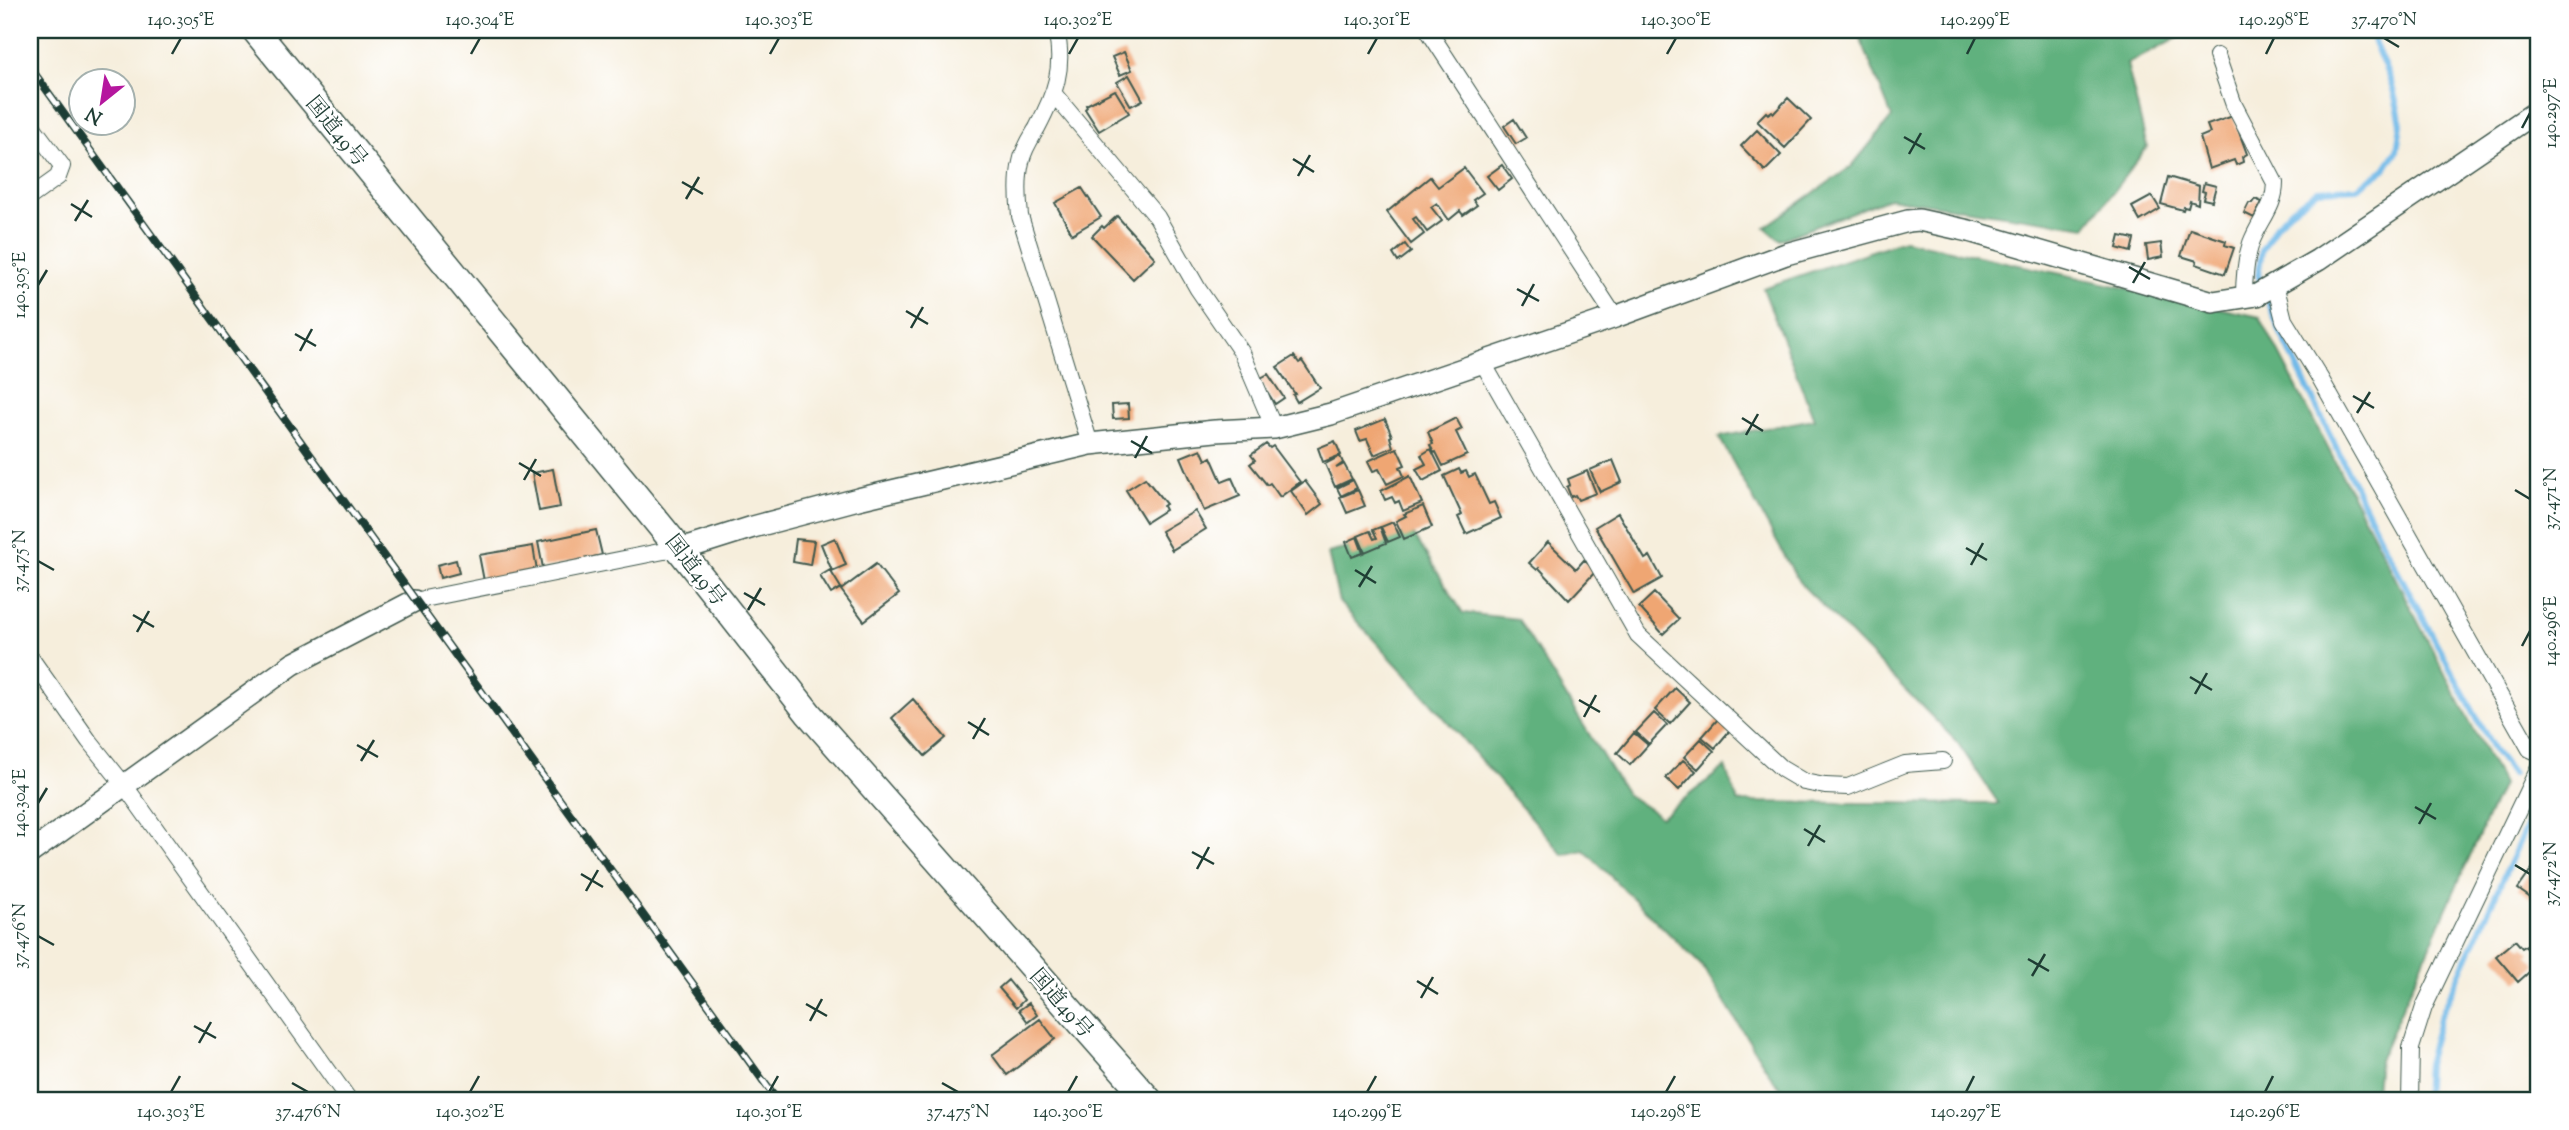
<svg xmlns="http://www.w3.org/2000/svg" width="2569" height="1130" font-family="'Sorts Mill Goudy','Noto Serif JP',serif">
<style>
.forest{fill:#60b17e;stroke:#407759;stroke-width:2}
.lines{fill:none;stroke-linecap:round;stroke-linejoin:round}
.stream{stroke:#70b9e8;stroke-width:6}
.building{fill:#efa673}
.minor-casing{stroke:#3f584d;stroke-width:18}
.tertiary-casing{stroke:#3f584d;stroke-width:24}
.trunk-casing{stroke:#3f584d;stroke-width:29}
.minor{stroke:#fff;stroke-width:16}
.tertiary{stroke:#fff;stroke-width:21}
.trunk{stroke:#fff;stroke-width:26}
.rail-casing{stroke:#1f3d34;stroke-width:8}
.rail{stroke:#fff;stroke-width:5;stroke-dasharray:16;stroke-linecap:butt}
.ticks{fill:none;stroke:#1f3d34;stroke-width:2.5}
.labels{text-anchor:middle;stroke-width:5;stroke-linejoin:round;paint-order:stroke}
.street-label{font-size:21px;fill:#1f3d34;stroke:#fff}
.neatline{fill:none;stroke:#1f3d34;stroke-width:2.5}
.ticks-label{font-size:18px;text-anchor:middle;fill:#1f3d34}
</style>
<rect width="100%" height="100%" fill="#fff"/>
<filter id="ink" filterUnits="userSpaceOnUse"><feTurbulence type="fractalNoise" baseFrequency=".0143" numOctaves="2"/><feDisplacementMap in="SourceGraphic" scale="14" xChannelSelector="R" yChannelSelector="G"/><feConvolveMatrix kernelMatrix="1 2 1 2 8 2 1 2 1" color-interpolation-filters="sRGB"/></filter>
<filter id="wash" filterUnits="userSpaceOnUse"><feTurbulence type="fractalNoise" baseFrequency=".00686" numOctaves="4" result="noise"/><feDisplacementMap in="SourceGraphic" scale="28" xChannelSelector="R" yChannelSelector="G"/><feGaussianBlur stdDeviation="1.57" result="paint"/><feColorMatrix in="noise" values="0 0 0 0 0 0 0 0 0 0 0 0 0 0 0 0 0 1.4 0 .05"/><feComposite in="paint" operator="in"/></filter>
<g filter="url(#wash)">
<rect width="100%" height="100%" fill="#f6eedc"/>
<path class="forest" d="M1857,30h336l-66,34 20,83 -61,80 -197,-29 -109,42 -15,-13 87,-61 40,-49z
M1904,240l356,77 242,467 -123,276 -4,40h-583l-18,-19 -72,-115 -118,-116 -21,5 -141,-163 -83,-90 -11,-49 84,-21 51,81 55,6 108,175 35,23 64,-50 13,35 261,2 -42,-62 -158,-160 -80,-145 95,-18 -51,-131z"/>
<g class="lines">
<path class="stream" d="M2369,30l22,52 7,27 3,15 -4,27 -12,18 -28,19 -39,2 -28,21 -14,14 -14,25 -4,25 21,54 101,209 115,214 17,22
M2425,1100l2,-36 12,-44 100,-222"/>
</g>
<g id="blocks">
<path class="building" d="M1124,52l8,18 -12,5 -8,-18z
M1129,75l14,25 -12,6 -14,-24z
M1115,90l14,23 -30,18 -14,-22 2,-2 -1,-2z
M1788,98l23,22 -26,28 -28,-27 9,-9 2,2 4,-3 2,2z
M2233,116l14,38 -5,3 1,5 -7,3 -2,-5 -25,9 -9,-32 10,-4 -3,-8z
M1514,119l12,19 -10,6 -12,-18z
M1757,130l24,25 -16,16 -24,-25z
M1502,165l10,14 -14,11 -11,-14z
M1464,168l19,25 -10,7 4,5 -14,10 -3,-4 -11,9 -12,-17 -6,4 11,14 -15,11 -11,-15 -3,2 11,15 -13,10 -24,-32 43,-35 8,10z
M2168,177l31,9 -1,18 -8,-3 -2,7 -4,-1 -1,3 -22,-6z
M2204,183l12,3 -4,15 -9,-2 2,-7 -3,-1z
M1082,188l19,29 -29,17 -17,-31z
M2152,196l8,13 -20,12 -8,-14z
M2255,199l7,3 -8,16 -10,-5 5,-10h3z
M1117,216l38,42 -22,21 -41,-43 10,-10 2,2z
M2190,229l36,12 -1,4 9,3 -9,26 -29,-10 1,-3 -16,-5z
M2120,236l14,3 -3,13 -14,-4z
M2161,243l2,14 -15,3 -2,-15z
M1405,244l6,8 -13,10 -5,-8z
M1294,356l5,7 3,-2 18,27 -23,14 -4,-7 2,-1 -18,-27z
M1268,374l16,24 -9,6 -16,-25z
M1128,404l1,14 -16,1 -1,-14z
M1456,418l6,11 -6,3 11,23 -24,11 -7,-14 -2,1 -4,-8 3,-1 -5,-12z
M1385,419l7,17 -2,1 3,10 -19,8 -7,-16 -7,2 -4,-10z
M1335,441l6,14 -18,7 -5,-14z
M1266,444l4,4 3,-2 27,36 -20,15 -10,-14 -3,2 -17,-21 5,-4 -4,-5z
M1397,448l8,17 -5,2 4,9 -17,8 -8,-15 -6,2 -5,-10z
M1201,449l5,11 5,-3 11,25 10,-4 8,18 -36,15 -23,-54z
M1431,449l11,22 -19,10 -7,-12 10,-5 -5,-9z
M1340,456l3,7 -7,5 8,-4 8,15 -17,8 -10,-23z
M1613,460l9,22 -22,10 -10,-22z
M553,469l7,38 -21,4 -7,-38z
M1459,469l2,4 5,-2 3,6 6,-3 14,30 5,-2 7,16 -35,16 -8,-17 4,-2 -18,-39z
M1587,471l9,22 -18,7 -3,-5 -4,2 -4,-10 3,-2 -2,-6z
M1410,476l12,27 -19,8 -4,-10 -4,2 -3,-6 -7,3 -4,-9z
M1145,478l21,26 -3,2 2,4 -19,12 -20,-32z
M1353,480l4,8 -16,8 -4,-8z
M1305,481l17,23 -14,11 -17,-24z
M1358,490l7,16 -18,7 -7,-16z
M1423,506l9,21 -28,12 -8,-18 10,-5 -2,-2z
M1195,511l11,18 -34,21 -11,-19z
M1618,513l27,46 5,-3 12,22 -28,16 -39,-67z
M1393,522l7,15 -12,5 -7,-15z
M1380,527l6,16 -21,9 -7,-16 12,-5 4,8 3,-1 -4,-8z
M596,530l6,25 -59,13 -5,-26z
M1357,537l6,16 -11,4 -6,-15z
M835,538l11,27 -14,6 -11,-27z
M796,539l18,2 -4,24 -17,-3z
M1548,542l28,27 8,-9 12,11 -27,29 -30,-32 -2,2 -8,-7z
M533,546l4,25 -53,10 -5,-26z
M456,560l3,13 -19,5 -3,-13z
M876,564l23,30 -35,27 -23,-31z
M830,570l11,18 -10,6 -11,-18z
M1654,593l25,26 -16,15 -24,-27z
M1675,688l15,14 -20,22 -15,-14z
M913,699l33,39 -21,18 -33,-38z
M1654,713l13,12 -18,19 -13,-12z
M1719,718l12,11 -16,19 -13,-11z
M1634,733l14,12 -18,20 -13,-12z
M1701,739l13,12 -16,18 -14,-12z
M1683,760l13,11 -17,19 -13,-12z
M2537,862l2,2v40l-21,-15z
M2515,940l7,8 3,-2 6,7 -3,2 9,10 -19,17 -22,-26z
M1008,980l16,20 -8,8 -17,-20z
M1029,1003l8,12 -9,7 -9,-12z
M1040,1019l15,20 -48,36 -15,-20z"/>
</g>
</g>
<g filter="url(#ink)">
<use href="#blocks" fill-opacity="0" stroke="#3f584d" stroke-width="2"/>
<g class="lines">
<g class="minor-casing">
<path id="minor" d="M1056,30c9,38 -1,64 -19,98 -6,10 -14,22 -16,34 -4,17 -3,36 -1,54l70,228
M1428,30l187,287
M2217,56l17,49 41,78c0,24 -16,38 -24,60 -6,18 -7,36 -7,55
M1053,93l104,124 41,72 44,64 32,75
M30,123l32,43 -4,11 -28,20
M2275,284l9,36 36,58 210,371 9,4
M1483,363l155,272 144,134 22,13 21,4 23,1 57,-23 38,-3
M414,601l250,-50 16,-1
M30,657l59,84 36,45 224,314
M2410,1100l1,-52 13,-41 115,-240"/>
</g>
<g class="tertiary-casing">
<path id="tertiary" d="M680,550l73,-23 105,-28 232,-55 125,-13 59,-3 57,-14 284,-97 171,-63 122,-33 11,-1 50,11 244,71 44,-7 61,-35 221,-150
M30,853l263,-189 121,-63"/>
</g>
<g class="trunk-casing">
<path id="trunk" d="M255,30l425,520 129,164 340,386"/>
</g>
<use href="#minor" class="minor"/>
<use href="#tertiary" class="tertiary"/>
<use href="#trunk" class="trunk"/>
<g class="rail-casing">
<path id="rail" d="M30,67l747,1033"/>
</g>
<use href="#rail" class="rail"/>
</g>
</g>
<path class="ticks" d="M2384,38l15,9M172,54l9,-16M471,54l9,-16M770,54l9,-16M1069,54l9,-16M1368,54l9,-16M1667,54l9,-16M1967,54l8,-16M2266,54l8,-16M2522,128l8,-15M1904,137l21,12M1909,154l12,-21M1293,159l21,13M1298,176l12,-21M682,182l21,12M686,199l13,-22M71,204l21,13M75,221l13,-21M2129,267l21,12M2133,283l12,-21M38,285l9,-15M1517,289l22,12M1522,306l12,-22M906,311l22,13M911,328l12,-21M295,334l21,12M300,351l12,-22M2353,396l21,12M2357,413l13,-21M1742,418l21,13M1746,435l12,-21M1131,441l21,12M1135,458l12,-22M519,463l22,13M524,480l12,-21M2515,490l15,9M1966,548l21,12M38,561l16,9M1971,565l12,-22M1355,570l21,13M1359,587l13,-21M744,593l21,12M748,610l13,-22M133,615l21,12M137,632l12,-21M2522,646l8,-15M2190,677l22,13M2195,694l12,-21M1579,700l21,12M1584,717l12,-22M968,722l21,13M973,739l12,-21M357,745l21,12M361,761l13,-21M38,803l9,-15M2415,807l21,12M2419,824l12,-21M1804,829l21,13M1808,846l12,-21M1192,852l22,12M2515,865l15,9M1197,869l12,-22M581,874l22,13M586,891l12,-21M38,936l16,9M2028,959l21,12M2032,976l13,-22M1417,981l21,13M1421,998l12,-21M806,1004l21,12M810,1021l12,-22M194,1026l22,12M199,1043l12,-21M292,1083l16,9M942,1083l16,9M171,1092l9,-16M470,1092l9,-16M769,1092l9,-16M1068,1092l9,-16M1367,1092l9,-16M1666,1092l9,-16M1966,1092l8,-16M2265,1092l8,-16"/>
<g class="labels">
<g class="street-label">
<text transform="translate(337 131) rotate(51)" y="7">国道49号</text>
<text transform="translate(696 570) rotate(52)" y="7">国道49号</text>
<text transform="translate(1062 1003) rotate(49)" y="7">国道49号</text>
</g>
</g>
<rect width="2569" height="1130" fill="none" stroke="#fff" stroke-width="77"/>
<g transform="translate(102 102) rotate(210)"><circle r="33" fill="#ffffff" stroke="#a5b1ae" stroke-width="2"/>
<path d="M0-5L12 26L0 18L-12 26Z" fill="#b5179e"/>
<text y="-10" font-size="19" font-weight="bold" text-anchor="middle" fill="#1f3d34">N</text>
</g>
<rect x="38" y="38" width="2492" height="1054" class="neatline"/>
<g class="ticks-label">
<text x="181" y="25">140.305°E</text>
<text x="480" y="25">140.304°E</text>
<text x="779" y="25">140.303°E</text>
<text x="1078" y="25">140.302°E</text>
<text x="1377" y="25">140.301°E</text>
<text x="1676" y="25">140.300°E</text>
<text x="1975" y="25">140.299°E</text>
<text x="2274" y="25">140.298°E</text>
<text x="2384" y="25">37.470°N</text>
<text transform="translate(2550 113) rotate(-90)" y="6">140.297°E</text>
<text transform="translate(19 285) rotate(-90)" y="6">140.305°E</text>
<text transform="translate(2550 499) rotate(-90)" y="6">37.471°N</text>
<text transform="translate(19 561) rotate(-90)" y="6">37.475°N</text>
<text transform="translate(2550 631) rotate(-90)" y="6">140.296°E</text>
<text transform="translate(19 803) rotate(-90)" y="6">140.304°E</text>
<text transform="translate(2550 874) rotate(-90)" y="6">37.472°N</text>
<text transform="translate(19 936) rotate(-90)" y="6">37.476°N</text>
<text x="171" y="1117">140.303°E</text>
<text x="308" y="1117">37.476°N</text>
<text x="470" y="1117">140.302°E</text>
<text x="769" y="1117">140.301°E</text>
<text x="958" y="1117">37.475°N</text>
<text x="1068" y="1117">140.300°E</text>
<text x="1367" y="1117">140.299°E</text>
<text x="1666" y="1117">140.298°E</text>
<text x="1966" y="1117">140.297°E</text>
<text x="2265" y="1117">140.296°E</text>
</g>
</svg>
